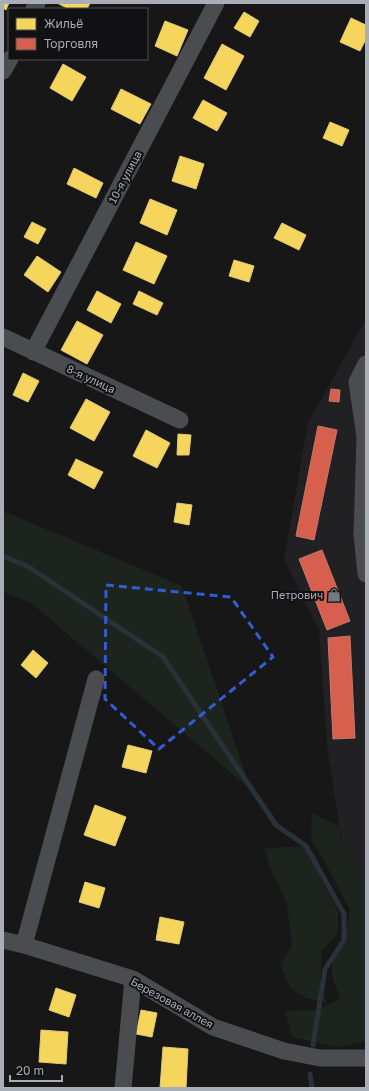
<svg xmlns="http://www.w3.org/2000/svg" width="369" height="1091" font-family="'Golos Text',sans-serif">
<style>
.built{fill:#212123}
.green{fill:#1d241e}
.homes{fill:#f6d55c;stroke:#dfc978}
.shops{fill:#d6604d;stroke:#c8776d}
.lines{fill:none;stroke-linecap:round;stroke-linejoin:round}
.stream{stroke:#2a3239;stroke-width:5}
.minor{stroke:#4b4c50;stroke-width:17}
.marked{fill:none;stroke:#325cd3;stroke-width:3;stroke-dasharray:8 5;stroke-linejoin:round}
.labels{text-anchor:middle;stroke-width:4;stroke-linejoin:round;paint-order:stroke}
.street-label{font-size:11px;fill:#a8adb8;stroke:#111113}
.poi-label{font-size:11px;fill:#a8adb8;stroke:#111113;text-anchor:end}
</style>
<rect width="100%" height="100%" fill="#171717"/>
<path class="built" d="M366,319v560l-6,-11 -17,-19 -16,-104 -8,-115 -35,-71 24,-136z"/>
<path class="green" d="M3,511l179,75 69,204 -220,-187 -28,-11z
M312,813l27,13 4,23 17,19 6,11v162l-29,6 -45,-10 -7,-26 32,-1 23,-11 -8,-24v-21l12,-14 6,-30 -21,-40 -18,-32z
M306,846l16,35 16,30v22l-16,18 -2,33 7,19 -21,-5 -15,-9 -11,-24 12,-19 -5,-41 -9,-22 -8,-14 -6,-21z"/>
<path class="homes" d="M3,3h6l-3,7 -3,-2z
M57,3h33l-3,6h-18z
M244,12l15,9 -9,16 -16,-9z
M351,18l15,7v14l-6,12 -20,-9z
M165,21l23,9 -11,26 -22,-10z
M222,44l22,12 -18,34 -22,-12z
M63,64l23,13 -14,24 -22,-13z
M121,89l30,15 -11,20 -29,-15z
M203,100l24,13 -10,18 -24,-13z
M330,122l19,8 -7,16 -19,-8z
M180,156l24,8 -8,25 -24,-8z
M74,168l29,15 -7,15 -29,-14z
M150,199l27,11 -10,25 -27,-12z
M32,222l14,7 -8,15 -14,-7z
M282,223l24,12 -7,15 -25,-12z
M136,242l31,14 -13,28 -31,-14z
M37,256l24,16 -13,20 -24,-17z
M234,260l20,6 -5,16 -20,-6z
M97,291l24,13 -10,19 -24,-13z
M139,291l24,12 -6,12 -24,-11z
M77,321l26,14 -16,29 -26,-14z
M23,373l16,8 -11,21 -15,-7z
M86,399l24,13 -16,29 -24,-13z
M146,430l24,13 -13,25 -24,-12z
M178,434l13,1 -2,20h-12z
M76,459l27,13 -9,17 -26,-14z
M177,503l15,2 -3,20 -15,-3z
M33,650l15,13 -12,15 -15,-13z
M128,745l24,6 -6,22 -24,-6z
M95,805l31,12 -11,29 -31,-11z
M85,882l20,6 -6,20 -20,-6z
M160,917l24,5 -5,22 -23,-4z
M56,988l20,7 -7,22 -20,-7z
M141,1010l16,3 -5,24 -16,-3z
M41,1030l27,2 -2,32 -27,-2z
M163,1047l25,2 -2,39h-26z"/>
<path class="shops" d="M331,389l9,1 -1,12 -10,-1z
M318,426l19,4 -23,110 -18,-4z
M322,550l28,71 -23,9 -28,-71z
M350,636l5,102 -22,1 -5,-101z"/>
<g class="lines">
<path class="stream" d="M3,556l26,11 134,90 113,168 30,21 38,68v26l-19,29 -12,76
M310,1074l2,14"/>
<path class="minor" d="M34,9l3,-6
M3,71l7,-12
M3,337l177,83
M33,352l183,-349
M366,364l-9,18 8,55 1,-2
M365,437l-3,98 4,39
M3,940l21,5 109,34 80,48 71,24 36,7h46
M24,945l72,-266
M123,1088l10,-109"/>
</g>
<path class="marked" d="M106,585l125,12 42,60 -114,92 -54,-50z"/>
<defs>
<g id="shop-bare" transform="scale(1.08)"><path d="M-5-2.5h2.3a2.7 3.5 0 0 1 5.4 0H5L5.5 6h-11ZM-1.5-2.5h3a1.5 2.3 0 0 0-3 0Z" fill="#757880" stroke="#111113" stroke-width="2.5" paint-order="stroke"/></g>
</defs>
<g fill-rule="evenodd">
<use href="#shop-bare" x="334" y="595"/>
</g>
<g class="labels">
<g class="street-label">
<text transform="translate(125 177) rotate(-62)" y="4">10-я улица</text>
<text transform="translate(91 379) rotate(25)" y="4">8-я улица</text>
<text transform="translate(172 1003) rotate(29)" y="4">Березовая аллея</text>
</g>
<g class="poi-label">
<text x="323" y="599">Петрович</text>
</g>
</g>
<rect width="369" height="1091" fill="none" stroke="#a8adb8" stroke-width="8"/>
<rect x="8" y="8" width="140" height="52" fill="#111113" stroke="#4d4f55"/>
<rect x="16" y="18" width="20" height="12" fill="#f6d55c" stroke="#4d4f55"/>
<text x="44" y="28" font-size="12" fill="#a8adb8">Жильё</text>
<rect x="16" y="38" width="20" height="12" fill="#d6604d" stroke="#4d4f55"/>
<text x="44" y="48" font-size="12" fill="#a8adb8">Торговля</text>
<path d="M10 1075v6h52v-6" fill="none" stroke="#a8adb8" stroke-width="2"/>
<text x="16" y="1075" font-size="12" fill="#a8adb8" stroke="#111113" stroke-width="3" paint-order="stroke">20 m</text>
</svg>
